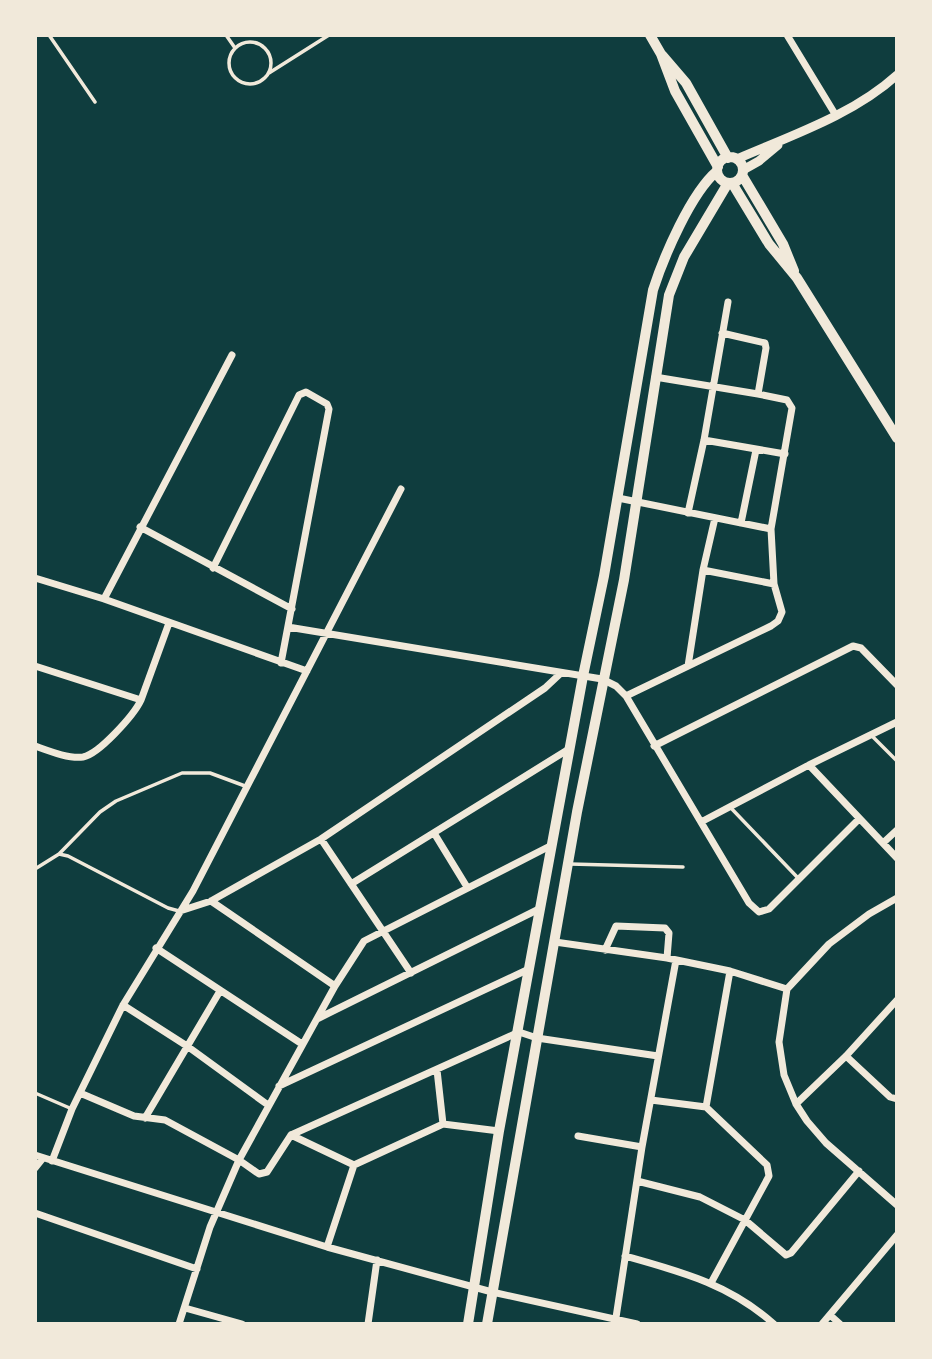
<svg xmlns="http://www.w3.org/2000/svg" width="932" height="1359" font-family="Figtree,sans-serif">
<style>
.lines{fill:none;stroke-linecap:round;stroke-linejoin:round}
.service{stroke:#f1e9da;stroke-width:3.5}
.minor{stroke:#f1e9da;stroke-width:7}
.tertiary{stroke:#f1e9da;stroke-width:9}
.secondary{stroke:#f1e9da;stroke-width:10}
</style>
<rect width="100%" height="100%" fill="#0f3d3e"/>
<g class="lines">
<path class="service" d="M49,35l46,67
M226,35l9,13
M229 63a21 21 0 1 1 42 0a21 21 0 1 1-42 0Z
M269,73l60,-38
M872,736l25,25
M730,807l69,72
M59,854l41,-42 16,-11 66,-28h28l35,13
M570,864l113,3
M35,869l24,-15 9,2 100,52 11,3
M35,1093l37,16"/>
<path class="minor" d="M787,35l48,79
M722,333l43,10 1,5 -8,46
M704,440l81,14
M618,498l153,31
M688,513l16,-73 24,-138
M741,523l15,-73
M140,527l152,82
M213,568l86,-173 7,-3 21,12 2,5 -48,254
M703,570l71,14
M35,578l69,21 203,72
M104,599l128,-244
M288,627l314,52 14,7 10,10 123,207 10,9 10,-3 90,-90
M35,666l106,34c-7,15 -42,54 -58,57 -14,2 -34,-6 -48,-11
M688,666l15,-96 12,-52
M626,696l145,-70 7,-5 4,-9 -8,-28 -3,-55 21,-121 -5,-8 -29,-6 -103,-17
M141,700l28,-77
M654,746l199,-100 8,2 36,37
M809,765l88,93
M701,822l108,-57 88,-43
M434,833l33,54
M321,839l90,134
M883,843l14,-13
M351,884l218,-135
M897,898l-28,16 -40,30 -42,45 -8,53 5,33 12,29 11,17 19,22 71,62
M211,901l124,85
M180,911l31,-10 110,-62 224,-151 16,-15
M555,942l112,16 63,13 57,18
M156,948l146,96
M605,950l11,-24 49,2 4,5 -2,25
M123,1005l64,41 81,59
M317,1019l224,-111
M846,1056l44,41 7,2
M437,1070l6,54
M279,1086l250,-117
M80,1093l54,23 31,4 74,40 20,14 8,-2 24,-37
M651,1100l55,7
M796,1104l50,-48 51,-56
M145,1118l75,-127
M291,1135l228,-103 18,6 121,18
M291,1135l63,30 89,-41 56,7
M578,1136l64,11
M35,1155l292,92 165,45 145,32
M52,1161l20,-52 51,-104 70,-114 208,-402
M35,1168l8,-10
M637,1181l63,16 45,23 41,35 5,-2 68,-82
M35,1213l162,56
M327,1247l27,-82
M625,1256c57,16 104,28 149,68
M711,1283l58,-107 -2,-11 -61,-58 24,-136
M185,1308l57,16
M830,1315l10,9
M179,1324l31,-97 29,-67 96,-174 29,-45 188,-96
M368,1324l9,-64
M615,1324l27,-177 34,-187
M822,1324l75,-89"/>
<path class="tertiary" d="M737,159c53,-23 116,-44 160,-84
M743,170l16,-9 19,-16"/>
<path class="secondary" d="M650,35l11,19 14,37 43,76
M662,55l24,28 42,75
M717 170a13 13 0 1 1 26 0a13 13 0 1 1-26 0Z
M742,175l41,69 11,27
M732,183l37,61 28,34 100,160
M468,1324l31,-193 84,-455 21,-100 49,-286c11,-34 38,-97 64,-119
M487,1324l90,-512 47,-232 45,-285 15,-38 44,-74"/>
</g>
<rect width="932" height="1359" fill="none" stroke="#f1e9da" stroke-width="74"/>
</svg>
